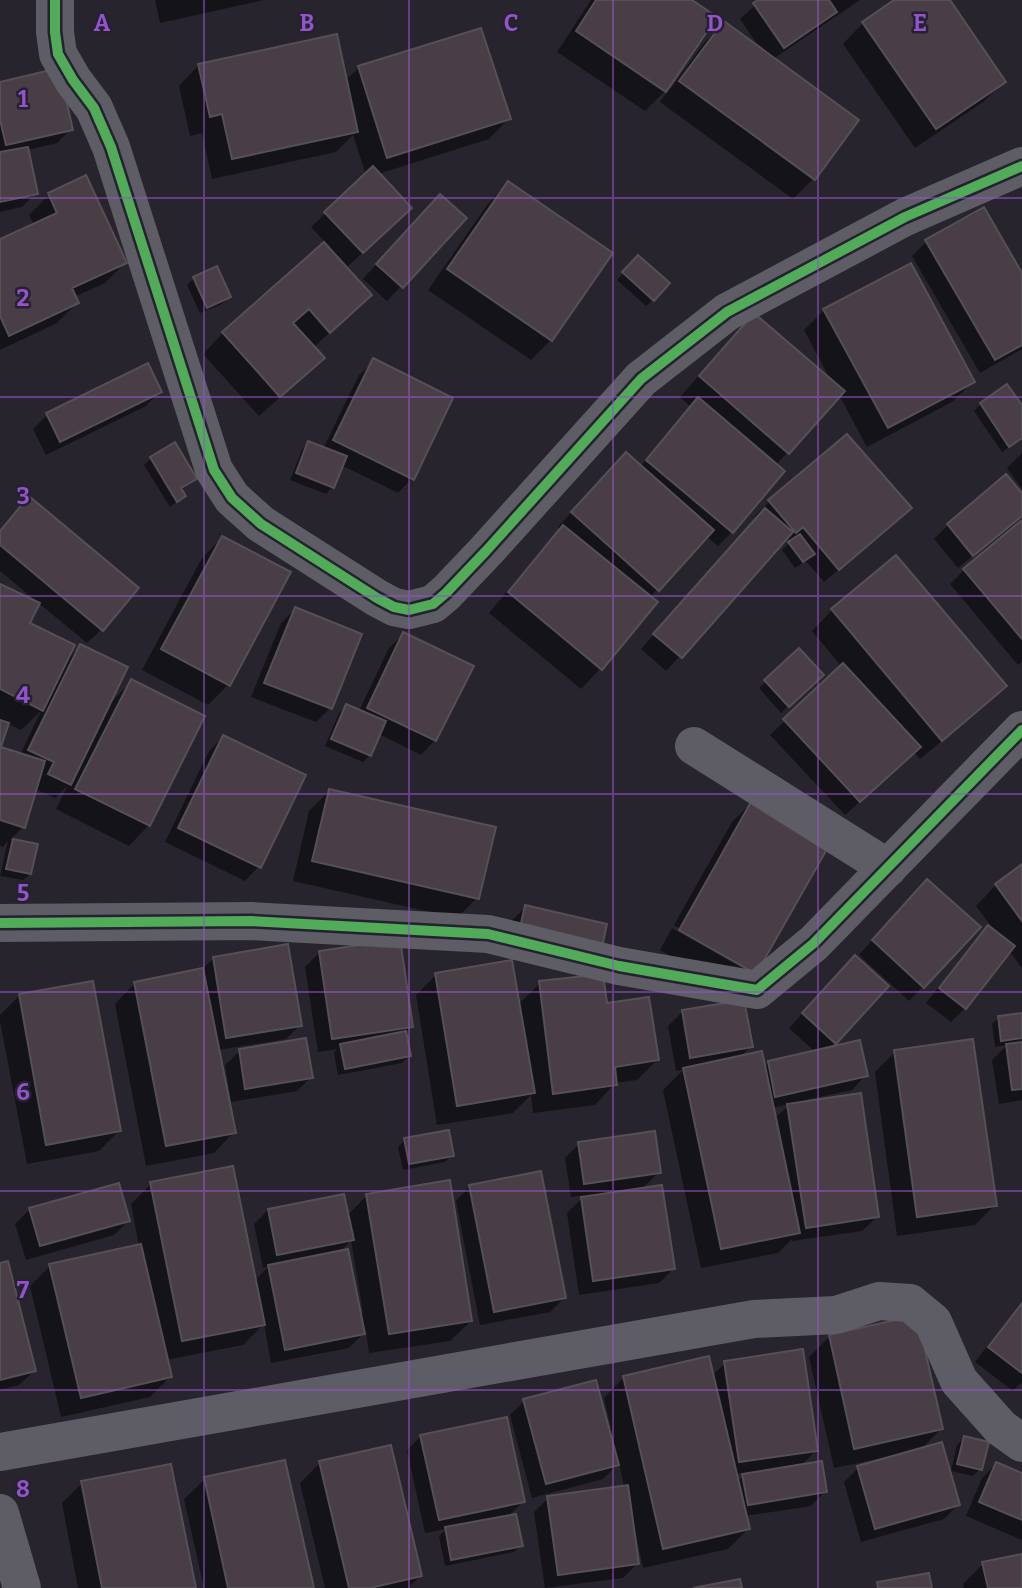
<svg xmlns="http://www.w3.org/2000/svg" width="1022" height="1588" font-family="Bitter,serif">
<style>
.shadow{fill:#0007;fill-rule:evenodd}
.building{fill:#493e46;stroke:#554f56;stroke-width:2}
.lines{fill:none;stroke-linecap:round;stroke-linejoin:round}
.minor{stroke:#5e5c64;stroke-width:38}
.cycleway-casing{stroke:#252131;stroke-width:15}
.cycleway{stroke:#51ab58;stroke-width:10}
.grid{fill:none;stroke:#9353cb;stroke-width:2;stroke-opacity:0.55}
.grid-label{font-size:23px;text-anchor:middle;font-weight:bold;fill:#9353cb;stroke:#252131;stroke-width:5;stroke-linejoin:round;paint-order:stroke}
</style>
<rect width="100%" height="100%" fill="#27242e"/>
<path class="shadow" d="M155,0h109l-104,23z
M591,0h98l-21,86 3,2 33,-45 20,-20 37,27 -21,-31 21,-19h99l-87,59 83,61 -43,59 -20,20 -133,-97 10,-14 -1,-1 -24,24 -88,-59z
M897,0h51l56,82 -21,20 -68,46 -72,-104 20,-21z
M480,30l29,88 -20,21 -111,35 18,48 -50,46 24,27 -57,53 9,10 -20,20 -43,38 -56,-62 20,-21 103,-90 -15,-16 55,-52 -13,-40 -17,17 -124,27 -10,-46 -12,3 -11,-50 20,-21 146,16 14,-13z
M0,84l71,45 -14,14 -30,7 9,43 -14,14 -22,5z
M508,183l43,157 -20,20 -103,-70 60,-86z
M49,195l76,68 -20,20 -31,14 3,6 -20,20 -57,27v-109l34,-16 -5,-10z
M426,210l38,8 -77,83 -24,-22z
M926,242l96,34v73l-42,24 -68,-117z
M638,258l15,42 -7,6 -29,-26z
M194,278l35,19 -7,7 -22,9 -13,-28z
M824,310l149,72 -21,20 -85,45 -28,-52 -63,70 7,6 -51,61 -14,14 -12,-10 -57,62 -48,70 -20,21 -92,-76 54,-65 18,-18 -3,-3 54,-59 28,-1 51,-60 -11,-10 54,-62 21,-20 76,66 -27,-51z
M374,361l38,117 -14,15 -57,-28 -9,22 -6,7 -36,-14 12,-30 7,-7 14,6 36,-74z
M160,391l-14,15 -100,49 -13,-26 14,-14z
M981,404l41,4v30l-20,14 -28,-41z
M847,436l48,86 -71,60 -18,-21 -11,7 -13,-18 7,-7v-4l-8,7 -115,125 -25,-22 116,-131 -2,-2 14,-14z
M1022,453v36l-15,-21z
M151,458l43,21 -14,11 4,6 -14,11 -26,-42z
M1022,496v20l-64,52 -24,-29 14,-14z
M1022,522v140l-4,3 -68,-81 14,-14z
M0,531l102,98 -15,14 -87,-72z
M222,538l6,147 -20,20 -66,-35 60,-112z
M895,557l109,129 -20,20 -64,53 -6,-7 -69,63 -75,-80 72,-68 -30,-36 20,-21z
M0,586l28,38 40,35 12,-13 28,59 24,-24 71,36 -54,108 -20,21 -73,-37 12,-24 -13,13 -20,-9 -12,38 -13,13 26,5 -6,29 -7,6 -23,-4 8,-35 -5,6 -3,-1v-97l20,6 21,-44 -20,19 -14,-7 -7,22v-23l4,1 1,-2 -5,-2z
M295,609l35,99 -14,14 -65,-25 30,-74z
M403,634l32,106 -14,15 -42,-21 -9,21 -7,7 -38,-16 14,-33 7,-7 13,5 30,-63z
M799,651l23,24 -41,38 -22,-25z
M223,737l36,129 -14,15 -80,-39 44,-91z
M329,791l148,107 -20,20 -164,-37 16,-70z
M752,802l75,42 -72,128 -20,21 -75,-43 12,-22 79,45v-4l-77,-44 58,-103z
M1022,866v102l-13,-17 -44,57 -14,14 -25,-19 48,-61 14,-14 7,4 -19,-26 20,-21z
M913,895l65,33 -69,73 -50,-46z
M526,907l72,49 -87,-35z
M319,953l92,73 -6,7 4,23 -7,7 -64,12 -4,-22 3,-4 -19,3 -13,-85z
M214,958l86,67 -14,14 -68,11 16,82 -20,21 -68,13 -31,-162 20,-21 66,-13z
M841,971l46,15 -58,63 37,26 -14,15 -47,10 72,117 -15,14 -70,10v-2l-14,14 -77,15 -38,-178 20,-20 -7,1 -8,-45 14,-14 69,34 -12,12 25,9 5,-4 46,-11 -26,-24zM790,1104l-16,15 -2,-11z
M436,975l82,30 22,-22 65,22 52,55 -20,20 -22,3 -20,22 -62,8 -2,-18 -18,18 -76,12 -21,-130z
M19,996l100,135 -20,20 -72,13 -27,-143v-6z
M1022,1015v85l-23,4 -7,-44 15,-15 -12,2 -3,-23 7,-7z
M240,1051l71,26 -14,14 -66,11 -6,-37z
M895,1052l100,153 -20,20 -78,11 -22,-164z
M405,1140l47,15 -7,7 -42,8 -5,-23z
M579,1144l80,28 -18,18 32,79 -14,14 -80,12 -12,-82 18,-18 -14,2 -6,-39z
M151,1184l103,97 14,-14 -5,1 -9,-44 14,-14 79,6 20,-21 104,126 -21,20 -81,12 -3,-22 -17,17 -78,15 -7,-39 -21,21 -77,15 4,17 -20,20 -89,20 -31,-131 20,-20 89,-20 -8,-42zM351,1240l12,73h-4l-20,-60z
M118,1185l10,36 -14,14 -88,25 -11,-36 14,-14z
M470,1186l94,112 -14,14 -70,13 -24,-124z
M0,1265l34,106 -15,14 -19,5z
M1022,1301v81l-9,9 -38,-29z
M829,1337l112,92 -21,21 38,55 -14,14 -83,23 -17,-60 14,-14 26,-8 -1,-2 -49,10 -25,-111z
M725,1363l91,87 -16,17 25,24 -14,15 -66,10 3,13 -20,20 -85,19 -7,-32h-3l4,28 -14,14 -78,10 -11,-76 14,-14 76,-11 -5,-24 -16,16 -71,19 -22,-83 14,-14 84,28 3,-1 -7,-30 20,-21 88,-1zM746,1473l-9,9 -2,-8z
M421,1436l102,66 -16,15 14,28 -7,7 -69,14 -6,-30 7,-7 -21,4 -18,-83z
M964,1438l16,31 -7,7 -22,-5 6,-26z
M320,1463l100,113 -12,12h-83l-25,-105z
M996,1464l26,11v65l-56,-24 16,-38z
M205,1479l107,109h-108l-20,-89z
M82,1483l112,105h-116l-16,-85z
M1022,1556v32h-58l-1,-4 20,-20z"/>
<path class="building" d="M596,0h96l25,17 -51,75 -90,-61z
M758,0h71l8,12 -53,36 -31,-45z
M894,0h56l56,82 -70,47 -74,-107z
M724,21l135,99 -44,60 -136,-99z
M481,28l30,91 -124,39 -29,-92z
M337,34l21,98 -126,27 -10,-45 -12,3 -12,-53z
M59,68l14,62 -67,15 -6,-25v-38z
M28,147l10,47 -38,8v-50z
M373,166l39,42 -49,45 -39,-41z
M86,175l41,88 -55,25 7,15 -70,33 -9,-20v-77l57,-26 -9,-20z
M508,181l105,72 -61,88 -105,-72z
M440,194l27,24 -64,70 -27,-24z
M984,207l38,66v72l-27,15 -70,-120z
M324,242l48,53 -42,38 -21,-24 -16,14 32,35 -45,39 -58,-65z
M638,255l32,28 -16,18 -32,-29z
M911,263l64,119 -87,46 -65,-119z
M217,266l14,31 -24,11 -14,-31z
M754,313l91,78 -56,63 -90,-78z
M373,358l80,40 -39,82 -81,-40z
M148,363l14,29 -102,50 -14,-29z
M1007,384l15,21v33l-13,9 -29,-44z
M698,397l87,74 -52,62 -87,-73z
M847,434l65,74 -73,62 -36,-43 -7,6 -28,-33z
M308,441l39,15 -13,32 -38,-15z
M175,442l22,37 -16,9 5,8 -9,6 -27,-45z
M626,452l88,78 -55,61 -88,-79z
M1006,474l16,19v23l-49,40 -26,-32z
M29,496l110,92 -36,43 -103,-86v-14z
M765,508l28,24 -111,126 -29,-24z
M1022,520v119l-59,-70z
M563,525l95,77 -56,68 -94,-78z
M800,534l15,20 -12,8 -15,-20z
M222,536l69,36 -61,114 -69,-37z
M896,555l111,131 -65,55 -111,-132z
M0,584l40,19 -10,20 45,22 -32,66 -43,-22z
M295,607l67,27 -30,75 -68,-26z
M403,632l71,34 -38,75 -69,-33z
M80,644l48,23 -57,118 -23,-11 6,-12 -26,-12z
M799,648l25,27 -35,32 -25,-27z
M843,663l78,84 -61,55 -77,-83z
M131,679l74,37 -55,110 -75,-37z
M346,704l40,17 -15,35 -40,-17z
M0,720l9,3 -8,24 44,14 -20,67 -25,-8z
M223,735l83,40 -45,93 -83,-40z
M329,789l167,38 -17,72 -167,-38z
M752,800l78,44 -74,130 -77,-44z
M13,839l25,5 -7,30 -25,-5z
M1022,864v57l-27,-37z
M927,879l54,48 -57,61 -52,-48z
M525,905l82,19 -7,33 -82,-20z
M988,925l27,21 -49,63 -27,-21z
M400,939l13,88 -81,12 -13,-88z
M288,944l14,82 -76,12 -13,-81z
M855,955l34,31 -53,58 -34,-31z
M512,960l23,133 -78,13 -22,-133z
M203,968l33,165 -70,13 -32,-164z
M603,974l4,29 42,-6 10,63 -44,7 2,18 -64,9 -14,-113z
M93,981l28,150 -75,14 -27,-151z
M744,1000l9,47 -63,11 -8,-48z
M1022,1013v25l-21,3 -3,-25z
M406,1031l5,25 -66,13 -5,-25z
M306,1038l7,40 -68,11 -6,-40z
M973,1039l24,167 -80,11 -23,-167z
M860,1040l8,36 -93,21 -7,-36z
M1022,1042v47l-10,1 -6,-46z
M762,1051l38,182 -79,16 -38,-181z
M861,1093l18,124 -73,11 -19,-124z
M449,1130l5,26 -45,8 -5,-26z
M655,1131l6,42 -77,11 -6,-42z
M233,1166l32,159 -83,16 -32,-159z
M541,1171l25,127 -72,14 -25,-127z
M450,1180l22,141 -83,13 -23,-140z
M119,1183l11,38 -90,25 -11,-38z
M662,1185l13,84 -82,12 -12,-84z
M344,1194l10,46 -77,15 -9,-46z
M141,1244l31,133 -91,21 -32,-134z
M348,1249l17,85 -80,16 -17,-85z
M8,1261l28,110 -36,9v-117z
M1022,1303v70l-34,-26z
M917,1315l26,114 -89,20 -25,-114z
M803,1349l15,102 -79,11 -15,-101z
M709,1356l41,173 -87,20 -40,-173z
M596,1380l23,85 -73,19 -23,-85z
M507,1417l18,85 -86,18 -19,-85z
M964,1436l25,6 -7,28 -25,-6z
M942,1442l18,63 -85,24 -18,-63z
M391,1445l31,131 -52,12h-21l-30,-127z
M285,1460l29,128h-86l-24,-111z
M822,1461l5,31 -79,13 -6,-31z
M996,1462l26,11v47l-43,-18z
M171,1464l25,124h-94l-21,-107z
M628,1485l11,79 -81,11 -11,-79z
M516,1514l7,32 -72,14 -6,-33z
M1022,1554v34h-34l-6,-26z
M929,1573l3,15h-54l-1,-6z
M740,1579l2,9h-49z"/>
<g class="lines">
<path class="minor" d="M55,0v32l3,22 15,26 21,28 17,39 103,323 18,28 29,26 116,74 17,9 15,3 24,-6 13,-11 40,-42 155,-172 86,-67 178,-95 117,-51
M694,746l194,122
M0,923l251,-2 237,13 131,32 138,24 57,-47 208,-213
M0,1452l754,-133 82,-4 43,-14 31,2 23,19 26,59 42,47 21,15
M0,1513l22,75"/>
<g class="cycleway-casing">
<path id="cycleway" d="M55,0v32l3,22 15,26 21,28 17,39 103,323 18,28 29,26 116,74 17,9 15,3 24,-6 13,-11 40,-42 155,-172 86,-67 178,-95 117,-51
M0,923l251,-2 237,13 131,32 138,24 57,-47 208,-213"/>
</g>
<use href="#cycleway" class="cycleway"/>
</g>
<path class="grid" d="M204,0v1588M409,0v1588M613,0v1588M818,0v1588M0,198h1022M0,397h1022M0,596h1022M0,794h1022M0,992h1022M0,1191h1022M0,1390h1022"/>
<g class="grid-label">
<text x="102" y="31">A</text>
<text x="307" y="31">B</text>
<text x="511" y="31">C</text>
<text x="715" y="31">D</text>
<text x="920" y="31">E</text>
<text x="23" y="107">1</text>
<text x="23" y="306">2</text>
<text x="23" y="504">3</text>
<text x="23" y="703">4</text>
<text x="23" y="901">5</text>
<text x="23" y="1100">6</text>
<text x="23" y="1298">7</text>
<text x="23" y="1497">8</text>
</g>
</svg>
